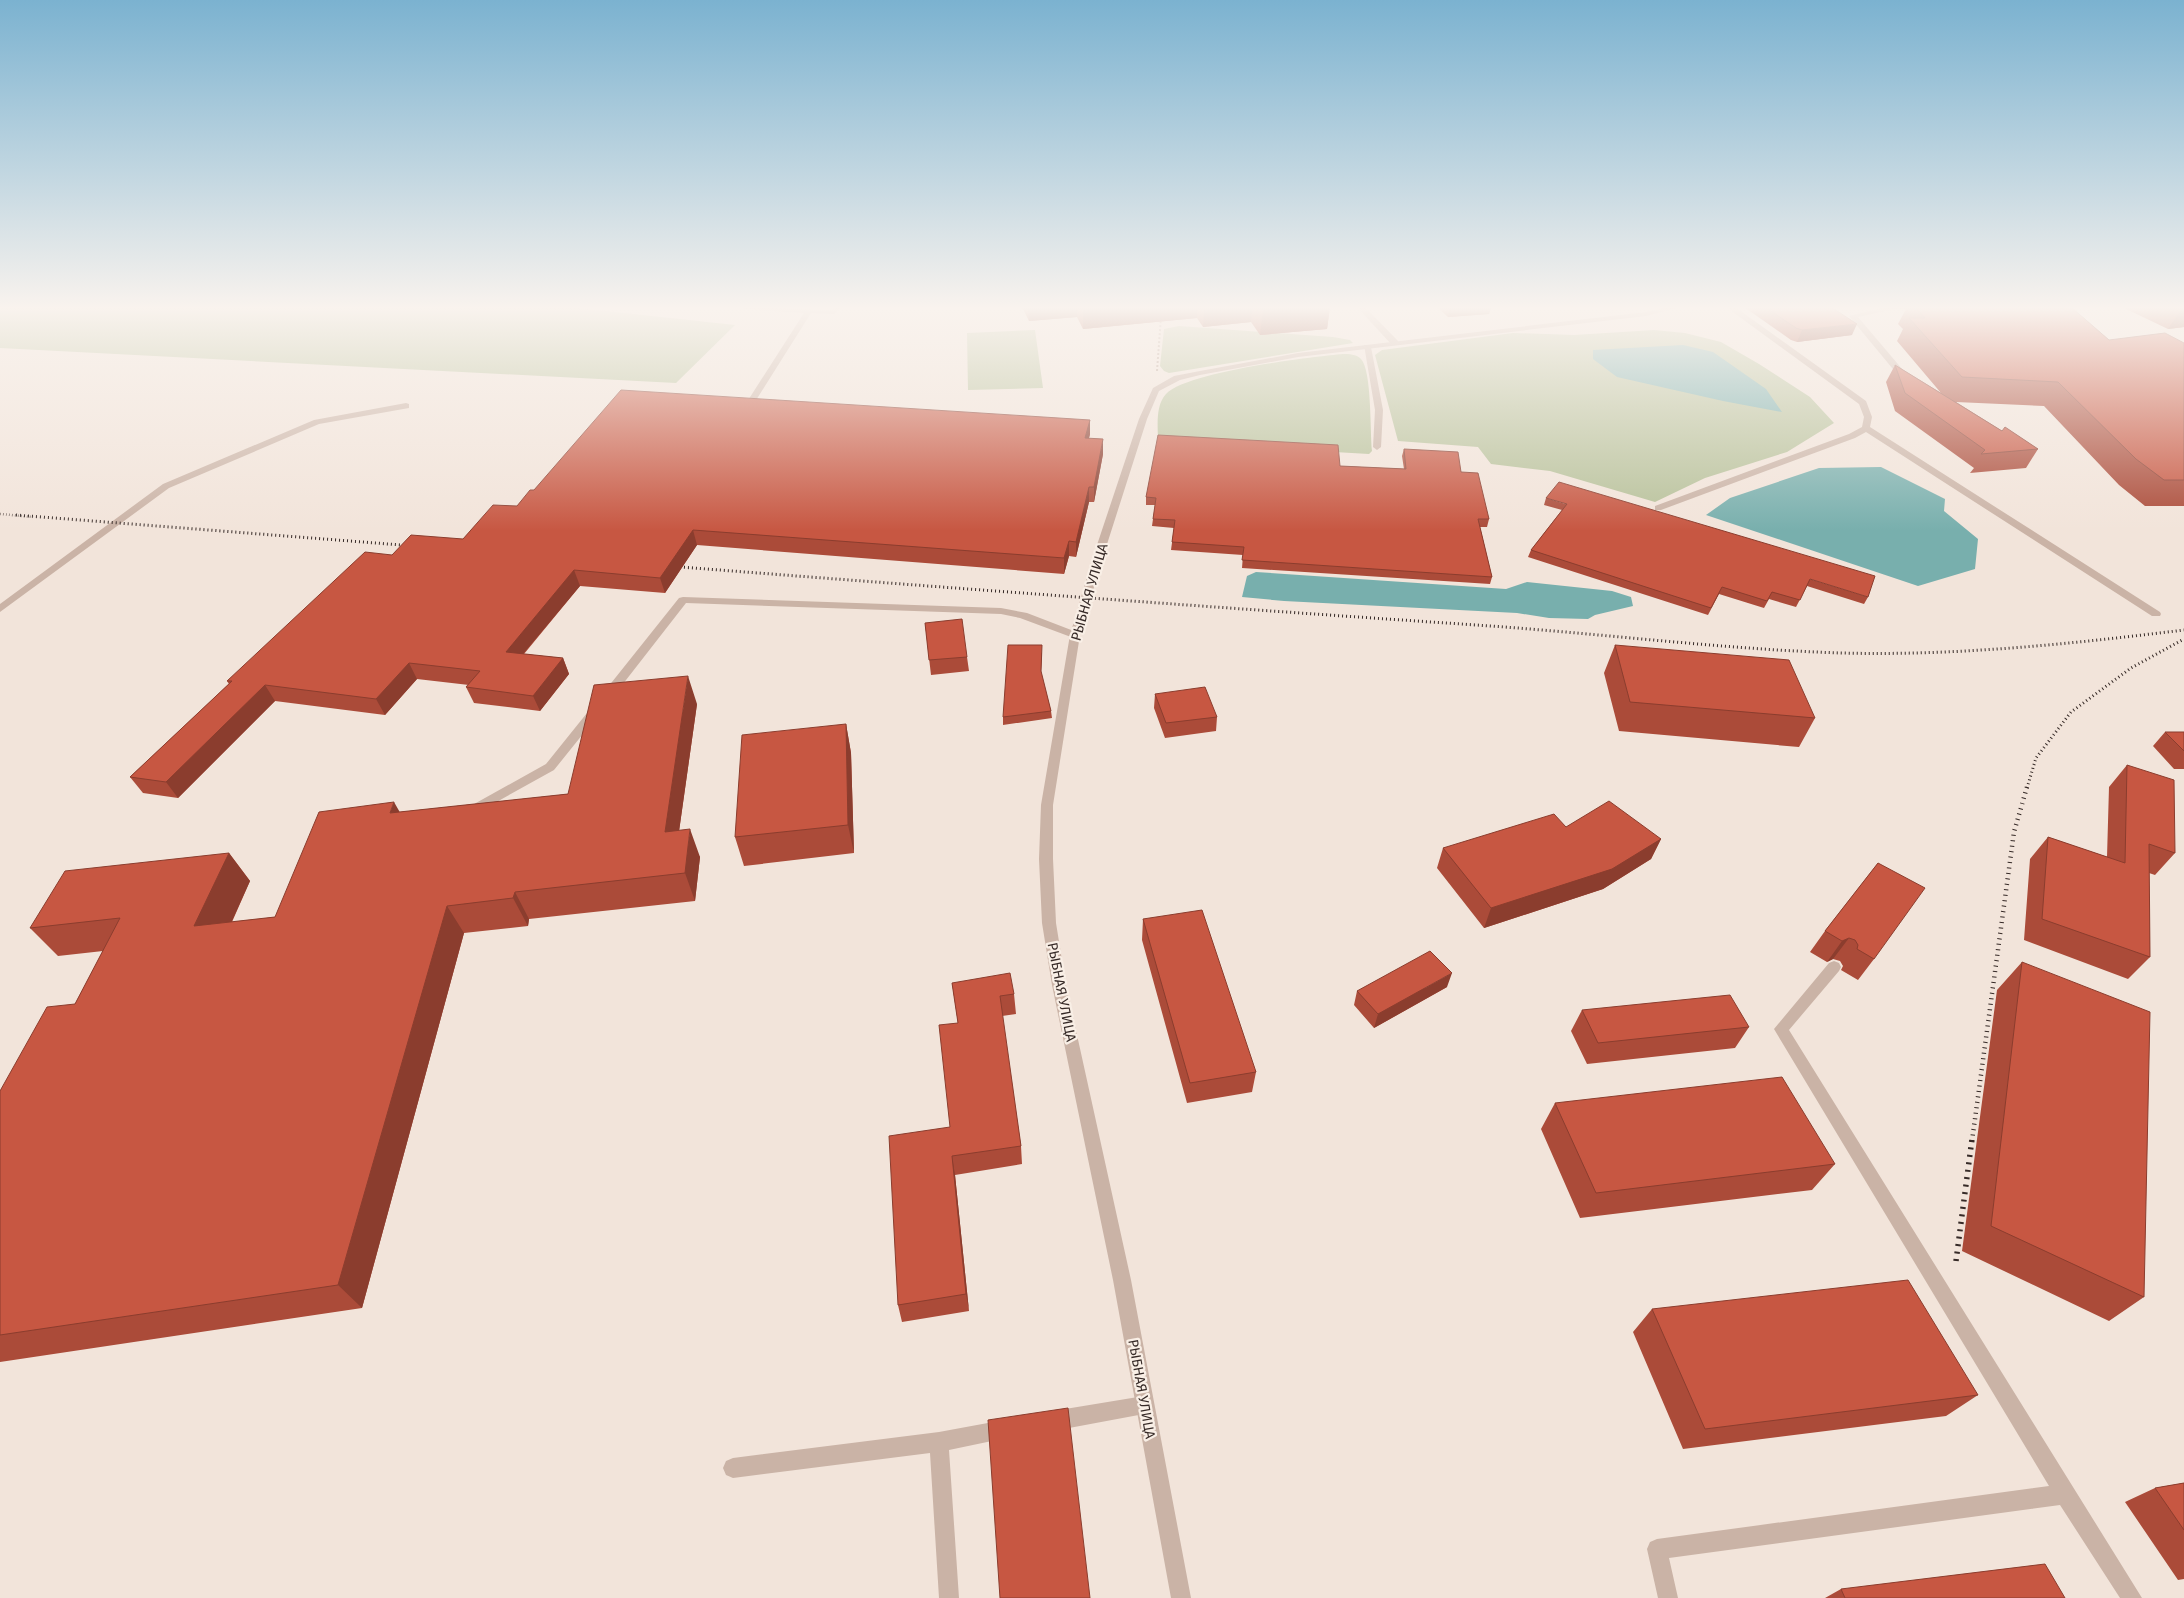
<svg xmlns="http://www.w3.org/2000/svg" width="2184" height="1598" font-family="'Fira Sans',sans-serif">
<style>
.green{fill:#b7c19a}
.water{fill:#78afad}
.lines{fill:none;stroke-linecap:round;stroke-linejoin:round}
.path{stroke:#b69d90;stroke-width:2;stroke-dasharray:2 2;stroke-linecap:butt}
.service{fill:#cab3a6;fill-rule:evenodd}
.minor{fill:#cab3a6;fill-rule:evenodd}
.rail-far3{stroke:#362a27;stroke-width:2.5;stroke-dasharray:0.5 2.5;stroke-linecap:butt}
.rail-far2{stroke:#362a27;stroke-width:3;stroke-dasharray:1 3;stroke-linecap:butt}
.rail-far1{stroke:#362a27;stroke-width:4.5;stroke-dasharray:1 4.5;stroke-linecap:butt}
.rail{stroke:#362a27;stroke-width:5.5;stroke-dasharray:2 5.5;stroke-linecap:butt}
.wall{fill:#ab4b39}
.shaded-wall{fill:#8b3d2e}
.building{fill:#c75742;stroke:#8b3d2e}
.labels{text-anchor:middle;stroke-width:4.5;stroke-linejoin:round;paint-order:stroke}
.street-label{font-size:14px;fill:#362a27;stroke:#f9efe6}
</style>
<rect width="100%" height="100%" fill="#f2e4da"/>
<path class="green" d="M0,307h569l166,18 -59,58 -676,-35z
M1179,326l154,11 17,3 3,3 -184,30 -5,-2 -4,-5 4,-37z
M1035,330l8,58 -75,2 -1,-57z
M1654,330l31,3 36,9 38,22 51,33 24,26 -47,29 -82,26 -50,24 -105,-31 -59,-7 -13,-17 -80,-6 -23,-86 7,-5 131,-17 61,2z
M1343,354c6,0 13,0 18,5 11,12 9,73 11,92l-3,3 -211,-12c0,-15 -3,-36 8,-48 20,-22 143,-37 177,-40z"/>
<path class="water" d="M1683,345l30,7 53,37 16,23 -59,-11 -106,-24 -24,-18v-9z
M1881,467l64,32 -1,12 34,28 -3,30 -57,17 -212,-71 24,-17 89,-30z
M1256,572l250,17 21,-7 85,9 19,6 2,9 -38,9 -7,4 -39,-1 -32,-5 -233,-12 -42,-4 5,-21z"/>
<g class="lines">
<path class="path" d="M1157,371l4,-54"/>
<path class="service" d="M740,307l92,3 2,-3h8l-8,7 -23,-1 -58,92 -4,3 -4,-3 59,-92 -60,-4z
M1357,307h8l33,34v4h-6z
M1726,307h9l131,94 6,16 -2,10 290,185 1,2 -1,2h-8l-286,-184 -11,6 -194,72h-6v-4l194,-72 13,-7 2,-10 -5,-13z
M1886,307l40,1 -4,2 -27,-1 -37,8 50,59v4h-6l-53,-64z
M1364,345l7,2 12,63 -2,37 -4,3 -4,-3 2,-37z
M406,403l3,1v4l-90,16 -150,64 -169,124v-8l163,-120 151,-64z
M683,597l318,11 26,5 52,20 1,2 -5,3 -4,-1 -51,-19 -19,-4 -315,-11 -74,95h-8l-2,-3 2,-3 75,-94z
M595,707l6,4 -2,3 -45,56 -79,44h-8l-2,-3 2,-3 79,-44 45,-56z
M1834,961l5,2 2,4 -2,4 -50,59 353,568h-22l-60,-93 -391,53 9,40h-20l-11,-49 3,-7 7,-3 392,-53 -275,-457 55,-66z
M1144,1396l7,2 2,7 -2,7 -7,2 -91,17 -7,-3 -3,-7 3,-7 7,-3z
M1004,1420l7,3 3,7 -3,7 -62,13 10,148h-20l-9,-145 -197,25 -7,-3 -3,-7 3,-7 7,-3 206,-26z"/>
<path class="minor" d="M1668,307h13l-35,9 -348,41 -98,18 -20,5 -21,11 -12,28 -46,144 -21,72 -27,170v54l3,64 10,62 65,295 60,318h-20l-58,-318 -61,-295 -10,-62 -3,-64 2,-54 29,-170 21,-72 48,-144 14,-31 21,-12 26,-5 98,-18 348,-41z"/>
<path class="rail-far3" d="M0,514l33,3"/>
<path class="rail-far2" d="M16,515l398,31
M668,566c269,21 538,41 808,59 122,8 243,24 365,28 115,3 229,-9 343,-23
M2027,788l9,-30 35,-46 60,-44 53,-29"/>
<path class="rail-far1" d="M1972,1141l42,-309 13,-45"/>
<path class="rail" d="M1956,1261l16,-122"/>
</g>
<path class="wall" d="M1022,307h308l-3,22 -67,6 -9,-13 -48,5 -6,-9 -114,11 -6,-12 -48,4z
M1437,307h54l-2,7 -41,3z
M1744,307h87l21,28 -55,7 -6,-2z
M1907,307h164l38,33 75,3v163h-39l-26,-21 -75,-79 -88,-4 46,29 36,18 -12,19 -56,5 4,-5 -79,-57 -9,-29 9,-17 46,28 -44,-52 6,-12 -5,-5z
M2122,307h62v20l-16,2z
M1090,420v14l-1,4 14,16 -9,48h-5l-13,55 -7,-1 -5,18 -367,-29 -32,48 -85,-7 -56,68 39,4 6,16 -29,37 -66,-8 -8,-16 3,-2 -52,-6 -32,36 -110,-14 -97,97 -35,-5 -13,-16 99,-93 -2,-3 165,-126 71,-16 54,-33 17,-16z
M1404,449l57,23 28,47 -2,8h-7l12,50 -2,7 -248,-16 1,-13 -72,-5 3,-22 -22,-2 3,-21h-9v-8l194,-31 64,3 -2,-13z
M1546,498l322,99 -4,7 -57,-18 -11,21 -27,-8 -5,9 -45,-14 -11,21 -180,-58 3,-7 31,-40 -18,-5z
M925,623l42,34 2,14 -38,4z
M1615,645l200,73 -16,29 -180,-16 -15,-58z
M1042,652l-1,21 10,38 1,7 -49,7v-8z
M1155,694l62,23 -1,14 -51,7 -11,-30z
M697,704l-18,127 21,26 -5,44 -166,18 -1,7 -64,7 -102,375 -362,54v-271l75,-87 28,-53 -45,5 -28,-28 199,-75 21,28 -18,41 43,-5 125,-105 168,-18z
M846,724l5,29 3,100 -110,13 -9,-29z
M2165,732h19v37h-10l-21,-23z
M2127,765l48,88 -20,22 -6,-2 1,84 -22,22 -104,-39 6,-81 18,-22 59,20 2,-70z
M1566,827l95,12 -10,20 -48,30 -119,39 -47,-60 6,-20z
M1878,863l-4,96 -16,21 -17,-10 2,-4 -3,-5 -7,-2 -6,3 -17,-10 15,-21z
M1143,919l113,153 -4,20 -65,11 -45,-163z
M2022,962l122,335 -35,24 -147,-70 35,-261z
M952,983l62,11 2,20 -14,2 19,130 1,18 -67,11 14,136 -67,11 -4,-17 52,-178 8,-104z
M1447,987l-73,41 -20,-23 3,-14z
M1582,1010l167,17 -14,21 -148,16 -16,-33z
M1555,1103l280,61 -23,26 -232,28 -39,-89z
M1652,1309l326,86 -32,21 -263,33 -50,-117z
M2184,1483v96l-6,1 -53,-78 30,-14z
M1841,1589l224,9h-240z"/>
<path class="shaded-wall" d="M1028,307h49v10l-48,4z
M1083,307h114v11l-114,11z
M1204,307h48l-1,15 -48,5z
M1263,307h67l-3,22 -67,6z
M1450,307h41l-2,7 -41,3z
M2183,307h1v20l-16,2z
M1857,324l-5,11 -55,7 5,-12z
M1090,420v14l-5,19v-15z
M1103,439v15l-9,48v-15z
M1089,487v15l-13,55v-15z
M693,530l4,15 -32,48 -5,-15z
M1069,541v15l-5,18v-16z
M574,570l6,16 -68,81 -6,-15z
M563,658l6,16 -29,37 -7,-15z
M409,663l8,16 -32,36 -9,-16z
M688,676l9,28 -22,156 -10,-28z
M265,685l10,16 -97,97 -12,-16z
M846,724l5,29 3,100 -6,-28z
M394,802l16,28 -20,-17z
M690,829l10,28 -5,44 -10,-28z
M1661,839l-10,20 -48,30 -119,39 7,-20z
M229,853l21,28 -33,73 -23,-28z
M515,892l14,27 -1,7 -15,-28z
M447,906l17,27 -102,375 -24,-23z
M1849,938l-16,21 -6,3 15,-21z
M1452,973l-5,14 -73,41 4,-14z
M952,1156l3,19 14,136 -3,-17z"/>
<path class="building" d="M1765,307h66l26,17 -55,6 -6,-2z
M1915,307h156l38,33 56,-7 19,10v137h-20l-28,-21 -78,-77 -96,-5 -53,-59h16z
M1895,365l107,66 3,-4 33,22 -57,5 4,-4 -80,-57z
M621,390l469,30 -5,18 18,1 -9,48h-5l-13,55 -7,-1 -5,17 -371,-28 -33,48 -86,-8 -68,82 57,6 -30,38 -67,-9 14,-16 -71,-8 -33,36 -111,-14 -99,97 -36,-5 102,-96h-5l138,-129 27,3 19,-20 52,4 30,-34 24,1 13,-16h4z
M1158,435l180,10 2,21 66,3 -2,-20 54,3 3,20 17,1 11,46h-11l14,58 -250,-17 2,-13 -72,-5 3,-22 -22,-1 3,-21 -10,-1z
M1559,482l316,94 -7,21 -58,-18 -10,21 -28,-8 -5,9 -45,-14 -11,21 -180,-58 36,-46 -21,-6z
M962,619l5,38 -38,3 -4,-37z
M1008,645h34l-1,26 10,40 -48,6z
M1615,645l174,15 26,58 -185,-16z
M688,676l-23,156 25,-3 -5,44 -170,19 -2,6 -66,8 -109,379 -338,50v-244l47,-84 28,-3 45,-86 -90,10 35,-57 164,-18 -35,73 81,-9 44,-105 75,-10 -4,11 178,-19 26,-109z
M1205,687l12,30 -51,6 -11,-29z
M846,724l2,101 -113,12 7,-102z
M2165,732h19v19z
M2127,765l47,15 1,73 -26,-9 1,113 -108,-38 6,-82 77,26z
M1609,801l52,38 -49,30 -121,39 -48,-60 111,-34 12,13z
M1878,863l47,25 -51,71 -17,-10 1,-4 -3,-5 -6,-2 -7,3 -17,-10z
M1202,910l54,162 -66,11 -47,-164z
M1430,951l22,22 -74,41 -21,-23z
M2022,962l128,50 -6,285 -153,-71z
M1010,973l4,21 -14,2 21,150 -69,10 14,138 -68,11 -9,-169 61,-9 -11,-102 19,-2 -6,-40z
M1730,995l19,32 -151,16 -16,-33z
M1782,1077l53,87 -239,29 -41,-90z
M1908,1280l70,115 -273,34 -53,-120z
M1068,1408l22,190h-90l-12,-178z
M2184,1483v47l-29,-42z
M2045,1564l20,34h-220l-4,-9z"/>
<linearGradient id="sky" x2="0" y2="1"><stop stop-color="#7bb2d0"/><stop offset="0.58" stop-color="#f9f3ee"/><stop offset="1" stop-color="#f9f3ee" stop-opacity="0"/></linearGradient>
<rect width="2184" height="531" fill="url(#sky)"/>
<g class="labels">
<g class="street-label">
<text transform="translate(1089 592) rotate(-74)" y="5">РЫБНАЯ УЛИЦА</text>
<text transform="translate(1062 992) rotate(79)" y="5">РЫБНАЯ УЛИЦА</text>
<text transform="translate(1142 1389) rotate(80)" y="5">РЫБНАЯ УЛИЦА</text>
</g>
</g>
</svg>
